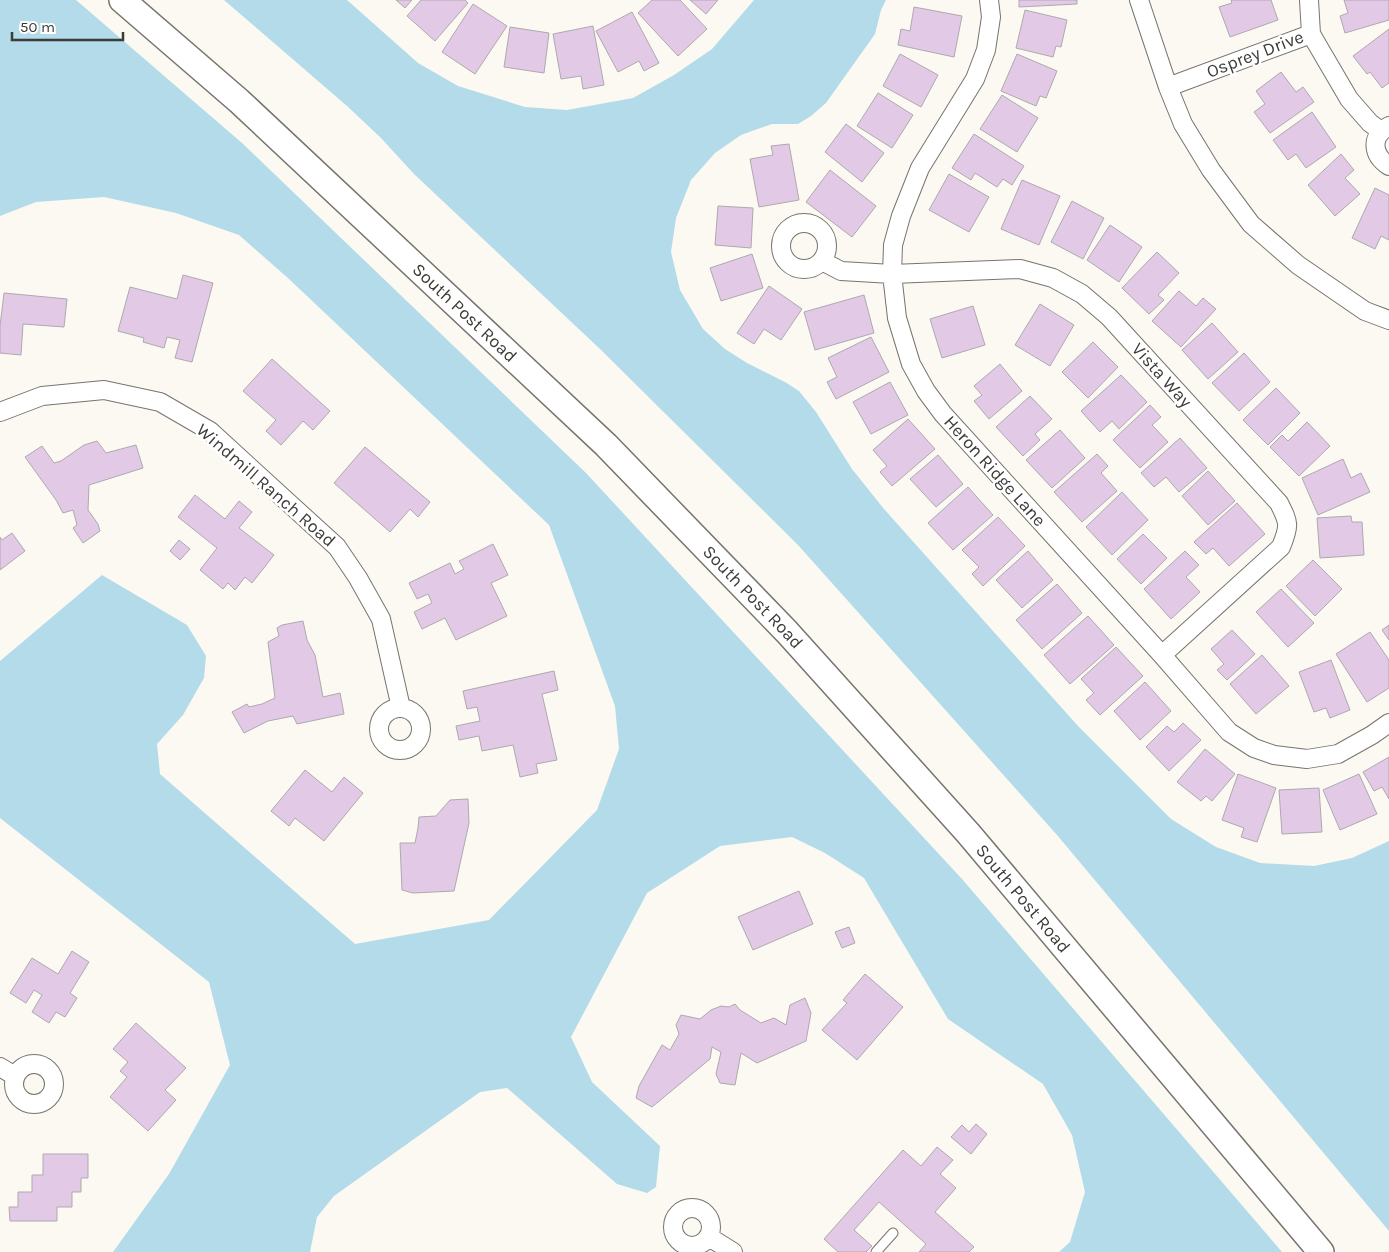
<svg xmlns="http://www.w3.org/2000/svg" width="1389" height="1252" font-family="Karla,sans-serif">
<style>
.water{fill:#b3dbe9}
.building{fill:#e2cae6;stroke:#ada9ae}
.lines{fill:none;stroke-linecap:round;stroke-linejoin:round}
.lane-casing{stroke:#76746e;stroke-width:11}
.street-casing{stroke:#76746e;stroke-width:20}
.secondary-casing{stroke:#76746e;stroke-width:28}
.lane{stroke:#fff;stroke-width:9}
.street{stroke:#fff;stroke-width:18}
.secondary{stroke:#fff;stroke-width:25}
.labels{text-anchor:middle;stroke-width:5;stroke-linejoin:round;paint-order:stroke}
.street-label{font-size:18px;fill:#3b3b38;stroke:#fff}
</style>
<rect width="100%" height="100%" fill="#fbf9f2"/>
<path class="water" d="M0,0h76l166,143 344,330 376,406 320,373h-223l11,-10 15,-50 -13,-57 -29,-51 -95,-65 -84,-141 -39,-25 -33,-16 -72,9 -73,47 -76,144 21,45 68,64 -4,41 -9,6 -30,-9 -110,-96 -27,4 -146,104 -17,21 -7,35h-197l56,-78 61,-109 -21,-83 -209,-164v-157l102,-86 85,50 19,31 -2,22 -21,37 -26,29 3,30 195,170 134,-24 108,-110 22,-61 -4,-43 -66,-181 -260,-246 -50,-44 -63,-22 -72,-16 -68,5 -36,14z
M224,0h123l71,63 40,23 67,21 42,3 66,-12 41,-23 38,-26 42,-49h132l-5,10 -6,24 -49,69 -15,13 -13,8h-26l-31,11 -26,18 -24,27 -15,38 -5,34 9,38 23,39 22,20 22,14 38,19 14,9 17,21 36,57 32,40 194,217 93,93 45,28 44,16 54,3 38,-8 37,-17v390l-332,-396 -259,-290 -199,-197 -185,-174 -33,-36 -34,-32z"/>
<path class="building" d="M396,0h16l-7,8z
M421,0h44l3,3 -33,38 -28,-25z
M652,0h28l27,29 -29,27 -40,-43z
M690,0h28l-12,14z
M1019,0h58v4l-58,3z
M1231,0h40l7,20 -48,17 -11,-30 13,-4z
M1344,0h45v20l-44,13 -5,-17 8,-3z
M473,4l34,22 -32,48 -33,-22z
M914,7l48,9 -8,41 -56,-12 3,-16 9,2z
M1025,10l42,10 -6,27 -5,-1 -3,11 -37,-9z
M632,12l27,51 -15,8 -5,-10 -21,11 -22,-41z
M593,26l11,59 -21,4 -2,-13 -20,3 -8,-45z
M510,27l39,6 -5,40 -40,-6z
M1389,29v54l-7,5 -12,-16 -3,2 -14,-18z
M900,54l38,21 -17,32 -38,-21z
M1017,54l40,17 -11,27 -6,-2 -4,10 -35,-15z
M1281,72l15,20 7,-5 11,15 -44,31 -16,-21 11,-8 -9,-13z
M878,93l35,22 -21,33 -35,-22z
M1002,95l36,23 -21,34 -37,-23z
M1312,112l24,35 -30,21 -10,-14 -8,6 -15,-20z
M846,124l38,29 -22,29 -37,-30z
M974,134l50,32 -12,19 -9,-6 -6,8 -22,-14 -4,7 -19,-12z
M789,144l10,56 -40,7 -9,-48 23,-4 -2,-9z
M1341,154l13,16 -9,8 15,16 -25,22 -27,-31z
M830,170l46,36 -24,31 -46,-35z
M949,174l40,23 -20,35 -40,-22z
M1022,180l38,16 -21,49 -38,-16z
M1375,188l14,7v45l-8,-4 -6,13 -23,-11z
M1072,201l32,17 -21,41 -32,-17z
M718,206l35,2 -2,40 -36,-3z
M1110,225l32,22 -23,35 -32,-22z
M1157,252l22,21 -21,22 6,5 -15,14 -27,-26z
M752,254l11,34 -42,13 -11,-33z
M183,275l30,8 -21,79 -17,-4 5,-18 -13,-3 -3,11 -21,-6 1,-4 -26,-7 12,-44 47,12z
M769,286l33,23 -21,31 -17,-11 -10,15 -17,-11z
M1179,291l17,15 7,-8 13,11 -35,38 -29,-26z
M4,293l63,6 -3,28 -41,-3 -2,31 -21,-2v-27z
M864,295l10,38 -59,17 -11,-38z
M1040,304l34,21 -24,41 -35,-21z
M973,306l12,39 -43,13 -12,-39z
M1212,323l26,29 -30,27 -26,-29z
M871,337l18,35 -53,27 -9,-17 10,-5 -9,-19z
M1093,342l25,25 -30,31 -26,-26z
M1244,353l26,29 -31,29 -27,-28z
M272,359l58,52 -17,19 -10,-9 -22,24 -15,-14 10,-11 -33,-29z
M1000,364l22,27 -33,28 -15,-18 8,-6 -8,-9z
M1121,375l26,27 -28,27 -7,-8 -12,11 -19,-21z
M890,382l18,33 -37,19 -18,-32z
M1276,388l24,25 -32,32 -25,-25z
M1030,396l22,23 -17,15 5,6 -17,16 -27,-29z
M1150,405l11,12 -9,8 16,17 -28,26 -27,-28z
M908,419l27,30 -43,37 -12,-14 7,-6 -14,-16z
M1307,422l23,24 -31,30 -29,-29 12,-12 6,6z
M1060,430l25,28 -33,30 -26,-28z
M1180,438l27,30 -28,24 -13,-15 -12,10 -13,-14z
M97,441l9,12 30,-8 7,23 -54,17 -1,25 10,14 2,7 -17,12 -10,-15 4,-3 -4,-15 -10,3 -7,-13 -31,-43 17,-11 12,17 7,-2 23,-16z
M365,447l65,55 -12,15 -8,-8 -20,23 -56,-49z
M1097,454l11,12 -7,7 16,18 -35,31 -28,-30z
M938,455l25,29 -27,23 -26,-28z
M1343,459l8,19 10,-5 9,19 -52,23 -16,-37z
M1208,471l27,30 -27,24 -26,-29z
M968,487l25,28 -40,35 -25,-27z
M1122,492l26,28 -36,35 -26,-28z
M195,495l30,24 14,-18 13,11 -13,16 35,27 -22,28 -7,-6 -10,13 -7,-7 -5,6 -23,-19 17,-22 -39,-31z
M1237,503l28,31 -36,32 -16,-18 -7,6 -12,-12z
M1351,516l1,6h10l2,33 -44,3 -3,-40z
M998,517l27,29 -42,40 -11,-12 7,-7 -17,-17z
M12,533l13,18 -25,19v-33l2,3z
M1143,534l24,24 -26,26 -24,-25z
M179,540l11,9 -10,11 -10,-9z
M493,544l15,31 -17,8 16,33 -51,24 -11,-22 -23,11 -8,-17 18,-9 -4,-9 -11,5 -8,-16 41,-20 5,11 9,-5 -5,-8z
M1028,551l25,29 -31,28 -26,-28z
M1185,551l14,14 -13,12 14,15 -29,27 -27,-30z
M1313,560l29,29 -27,27 -29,-30z
M1057,584l25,29 -40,36 -26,-29z
M1281,589l33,34 -26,24 -32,-35z
M1088,616l26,29 -44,39 -26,-29z
M303,621l4,19 8,15 8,42 17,-4 4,21 -47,10 -4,-8 -25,5 -24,12 -12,-21 15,-8 2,3 13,-3 13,-6 -7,-56 11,-6 -2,-8 5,-3z
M1389,625v15l-7,-10z
M1232,630l23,24 -28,26 -10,-10 7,-6 -13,-15z
M1370,632l19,28v28l-22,14 -31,-48z
M1116,647l27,29 -43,39 -14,-15 8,-7 -13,-14z
M1262,655l27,31 -33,28 -26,-30z
M1331,660l19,50 -20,8 -4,-10 -12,4 -15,-40z
M554,671l4,19 -16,4 15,66 -21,4 2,9 -18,4 -7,-32 -31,6 -3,-15 -20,4 -3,-14 24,-5 -3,-14 -10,2 -4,-18z
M1145,682l26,29 -31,29 -26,-29z
M1183,723l18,17 -32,31 -23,-24 21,-21 7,6z
M1205,749l30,25 -23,27 -6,-5 -5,5 -24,-19z
M1389,757v42l-7,-12 -8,4 -11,-19z
M305,770l27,22 12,-15 19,16 -39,48 -29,-23 -6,8 -18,-15z
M1238,774l38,14 -19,54 -16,-5 3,-9 -22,-8z
M1359,774l18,40 -37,16 -17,-40z
M1319,788l3,44 -40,2 -3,-44z
M468,799l1,24 -15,68 -41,2 -11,-3 -2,-47h15l3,-15 1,-11 17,-1 14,-16z
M799,891l14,33 -60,26 -15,-33z
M849,927l6,16 -13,5 -7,-16z
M72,951l17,11 -19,31 7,5 -12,19 -9,-5 -7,11 -17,-11 10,-17 -8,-5 -8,13 -16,-10 22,-35 26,16z
M865,974l38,33 -46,53 -35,-30 25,-27 -4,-3z
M805,998l6,15 -5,28 -49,22 -16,-10 -6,32 -15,-2 -4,-9 5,-22 -9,-5 -2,12 -58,48 -16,-9 3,-12 23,-41 8,5 9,-16 -3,-9 5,-10 19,4 11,-9 10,-4 8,1 6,-3 5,6 21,13 13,-5 12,7 4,-20z
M136,1023l50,45 -21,22 11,10 -28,31 -38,-34 17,-20 -7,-6 8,-9 -15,-13z
M976,1124l11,10 -16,20 -20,-17 11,-12 7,7z
M937,1147l16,13 -13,14 16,14 -21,24 39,35 -5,5h-50l7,-8 -47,-42 -25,28 18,16 -6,6h-28l-14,-13 79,-89 18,16z
M43,1154h45v24h-7v14h-9v15h-15v14h-47l-1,-14h9v-15h14v-17h11z"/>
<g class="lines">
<g class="lane-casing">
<path id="lane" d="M876,1252l17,-19"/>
</g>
<g class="street-casing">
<path id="street" d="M989,0l2,17 -5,33 -11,29 -55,89 -19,48 -8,29 -1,29 5,44 14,46 15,27 17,23 219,241 67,77 25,16 20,7 33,4 31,-5 34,-19 17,-12
M1139,0l29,87 15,37 28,46 40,54 47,41 67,46 24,9
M1309,0l2,34 38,65 21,24 11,8
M1168,87l143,-53
M1389,126c-19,10 -17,29 0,40
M781 246a23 23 0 1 1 46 0a23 23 0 1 1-46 0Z
M822,261l19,10 51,3 128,-5 33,9 29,16 27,23 170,186c10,20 11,22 2,44l-119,108
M0,412l42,-16 62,-6 56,12 50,29 127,116 21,31 23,41 20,89
M379 729a21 21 0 1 1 42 0a21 21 0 1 1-42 0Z
M14 1084a20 20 0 1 1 40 0a20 20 0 1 1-40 0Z
M0,1067l15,9
M673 1227a19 19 0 1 1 38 0a19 19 0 1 1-38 0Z
M709,1237l24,15"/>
</g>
<g class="secondary-casing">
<g id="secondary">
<path id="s1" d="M122,0l117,101 367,344 181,187 181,201 353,419"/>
</g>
</g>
<use href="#lane" class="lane"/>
<use href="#street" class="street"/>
<use href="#secondary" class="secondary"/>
</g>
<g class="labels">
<g class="street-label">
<text transform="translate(1255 54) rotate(-21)" y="6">Osprey Drive</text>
<text dy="6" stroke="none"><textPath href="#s1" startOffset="464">South Post Road</textPath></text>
<text transform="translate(1162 375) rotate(48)" y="6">Vista Way</text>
<text transform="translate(995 471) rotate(48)" y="6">Heron Ridge Lane</text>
<text transform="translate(266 485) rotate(41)" y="6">Windmill Ranch Road</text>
<text dy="6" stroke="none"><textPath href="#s1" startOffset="869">South Post Road</textPath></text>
<text dy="6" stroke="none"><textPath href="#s1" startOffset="1274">South Post Road</textPath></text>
</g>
</g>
<path d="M12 32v8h111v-8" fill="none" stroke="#3b3b38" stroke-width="2.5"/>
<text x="20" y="32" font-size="15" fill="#3b3b38" stroke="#ffffff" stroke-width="4" paint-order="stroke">50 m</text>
</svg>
